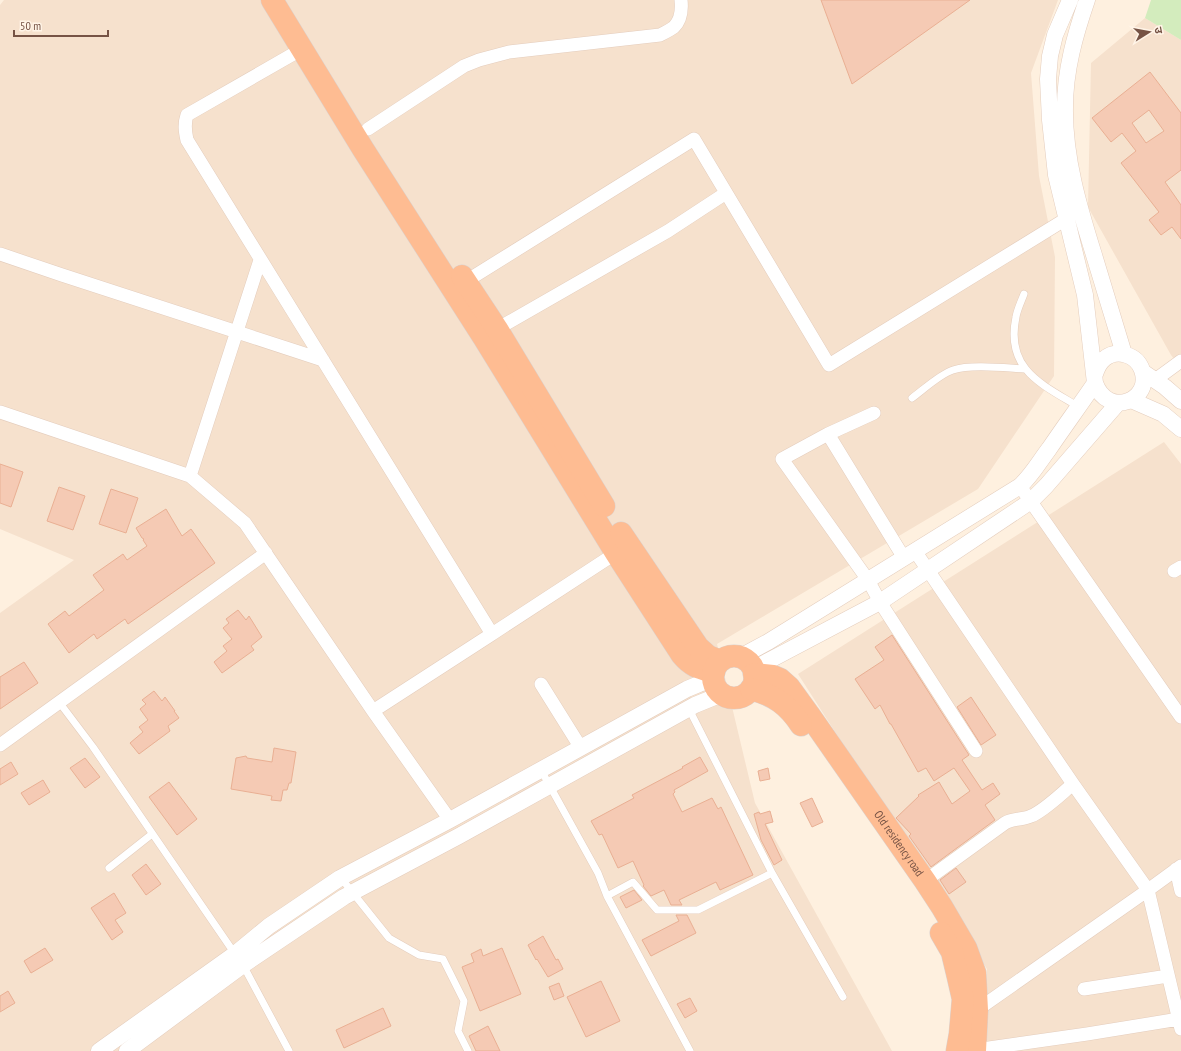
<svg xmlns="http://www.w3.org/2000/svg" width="1181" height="1051" font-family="'PT Sans Narrow','Noto Sans Devanagari',sans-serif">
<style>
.residential{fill:#f6e1cd}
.green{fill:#d3ecbd}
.building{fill:#f5cab4;stroke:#e9af93;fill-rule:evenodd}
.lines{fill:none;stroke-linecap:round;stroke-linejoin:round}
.service-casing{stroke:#e4cdbd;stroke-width:8}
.minor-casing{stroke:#e4cdbd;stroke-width:14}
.tertiary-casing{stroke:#e4cdbd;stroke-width:17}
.trunk-casing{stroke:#dbd2cf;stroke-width:23}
.service{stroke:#fff;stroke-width:7}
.minor{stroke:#fff;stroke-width:13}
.tertiary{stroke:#fff;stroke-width:16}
.trunk{stroke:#febc92;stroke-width:22}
.labels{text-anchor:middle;stroke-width:3.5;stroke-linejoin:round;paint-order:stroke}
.street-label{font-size:12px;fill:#765345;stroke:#fff4e7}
</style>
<rect width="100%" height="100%" fill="#fef0df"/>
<path class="residential" d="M4,0h1054l-27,73 8,103 16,81 -1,119 -76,113 -261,155 38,159 137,248h-892v-438l74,-53 -74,-31v-524z
M1145,18l36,22v328l-10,-13 -83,-148 3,-144z
M1164,442l17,22v587h-201l7,-82 -189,-295z"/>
<path class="green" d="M1151,0h30v40l-36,-22z"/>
<path class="building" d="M821,0h149l-118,84z
M1150,72l31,41v57l-16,12 16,23v34l-9,-12 -11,8 -12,-15 10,-8 -38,-49 15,-12 -14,-18 -11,9 -19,-24zM1149,110l15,21 -18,12 -14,-20z
M0,464l23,8 -12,35 -11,-4z
M59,487l26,9 -12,34 -26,-9z
M111,489l27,9 -12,35 -27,-9z
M166,509l16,27 9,-7 24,34 -87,61 -3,-5 -28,20 -3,-5 -25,19 -21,-29 17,-13 4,5 35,-26 -11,-15 30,-21 4,6 20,-14 -4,-6 1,-1 -2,-1 -6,-10z
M238,610l8,10 3,-4 13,21 -11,9 3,4 -32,23 -8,-11 13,-11 -4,-5 9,-7 -9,-11 6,-5 -3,-4z
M892,635l77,120 -7,5 20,30 11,-7 7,11 -15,11 10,15 -64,47 -22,-31 2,-2 -15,-16 23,-22 -1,-1 21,-13 13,22 18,-13 -16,-23 -20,13 -8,-13 -8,4 -27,-48h-1l-10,-19 -5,4 -20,-30 29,-19 -9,-13z
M24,662l14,21 -38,26v-32z
M154,691l8,10 3,-4 10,14h-1l5,7 -11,8 2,5 -31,23 -9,-11 13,-11 -4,-5 9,-7 -8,-11 6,-5 -4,-4z
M971,697l25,38 -15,10 -24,-38z
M274,748l22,4 -5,31h-2l-2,7h-4l-2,11 -10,-1 1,-4 -41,-7 5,-31 10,-2 1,2 25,4z
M700,757l8,14 -34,19 1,2 -2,2 9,18 30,-14 6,11 3,-2 32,68 -33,15 -4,-8 -37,18 3,5h-11l-7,-15 -13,6 -8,-10 1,-1 -11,-24 -15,7 -16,-34 -3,1 -8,-14 43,-23 -2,-3 51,-27 -1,-1z
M85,758l15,19 -15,11 -15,-20z
M11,762l7,12 -18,11v-16z
M768,768l2,11 -10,2 -2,-10z
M43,780l7,12 -21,13 -8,-12z
M169,782l28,37 -20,16 -28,-38z
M812,798l11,24 -11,5 -12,-24z
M770,811l3,11 -8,2 17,36 -8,5 -13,-25 -7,-26 5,-2 1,2z
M146,864l15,20 -15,11 -14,-20z
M956,868l10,14 -17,12 -9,-14z
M634,890l8,10 -16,8 -6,-11z
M114,893l12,20 -11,7 8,12 -11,8 -21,-32z
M676,915h11l9,18 -45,23 -9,-16 37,-19z
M543,936l13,24 2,-1 5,10 -15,8 -11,-18 -1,1 -8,-15z
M45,948l8,12 -22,13 -7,-12z
M502,948l19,46 -41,17 -18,-44 12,-5 -3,-8 10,-5 2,7z
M601,981l19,40 -34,16 -19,-40z
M559,983l5,13 -10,4 -5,-13z
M8,991l7,12 -15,9v-16z
M690,998l7,13 -12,7 -8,-14z
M383,1008l8,18 -47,22 -8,-18z
M488,1026l12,25h-24l-7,-15z"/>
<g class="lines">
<g class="service-casing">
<path id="service" d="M1024,294c-3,8 -7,16 -8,23 -11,52 25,67 63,90
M912,398c11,-8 28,-24 41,-28 17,-6 53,-2 72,-1
M59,702l34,45 142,207
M689,709l83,164 71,124
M541,770l57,103 9,23 83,155
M109,868l43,-34
M341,878l48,60 30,17 24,4 21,42 -6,30 10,20
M607,896l26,-14 24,28h41l74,-37
M243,965l46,86"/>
</g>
<g class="minor-casing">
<path id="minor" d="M302,49l-115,66c-3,9 -2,16 0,25l305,494 124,-81
M368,129l96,-63 15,-6 30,-8 151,-17c4,-2 10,-5 14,-8 7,-7 8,-18 7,-27
M0,254l62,21 261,85
M260,260l-70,216 55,47 128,188 77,109
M460,285l234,-146 135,226 237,-146
M497,329l171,-98 58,-38
M1155,380l26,-19
M0,412l190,64
M874,413l-46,21 -46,25 86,121 12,22 96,149
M828,434l76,124
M1020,486l161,231
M915,551l158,233 75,106 33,139
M1174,571l7,-4
M541,684l40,64
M373,711l119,-77
M0,745l266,-192
M1176,869l5,22
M925,881l80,-58c8,-5 18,-3 26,-7 13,-5 31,-23 42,-32
M1084,989l84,-13
M977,1010l171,-120 33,-24
M975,1050l112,-16 92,-15"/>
</g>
<g class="tertiary-casing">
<path id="tertiary" d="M1070,0l-15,35 -5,21 -2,23 2,41 6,55 29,120 10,88c13,36 58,17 47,-13 -5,-15 -25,-22 -38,-11 -5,4 -7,9 -9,15
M1087,0c-12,35 -22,70 -22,107 -1,50 14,100 29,148 10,33 20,66 30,99
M1143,372l22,15 16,14
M1131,400l32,14 18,15
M740,657l28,-15 252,-156c12,-11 19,-24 29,-37 15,-22 31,-44 46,-66
M753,669l127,-67 151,-101 15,-15 72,-83
M99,1051l136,-97 34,-28 71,-48 110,-58 237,-131 12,-5 14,-5
M127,1051l116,-86 101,-68 115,-61 236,-131 27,-11"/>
</g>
<g class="trunk-casing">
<g id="trunk">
<path d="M272,0l91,149 121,189 132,215 66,102c10,12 17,13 32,17"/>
<path d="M462,276l35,53 107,177"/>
<path d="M621,533l77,114 10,9 12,5"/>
<circle cx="734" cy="677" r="21"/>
<path id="s1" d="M754,674l19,2 7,3 9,8 21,29 115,165 17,26 24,41 9,25 2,37 -2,41"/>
<path d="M751,689c23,6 37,16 50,36"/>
<path d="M941,933l11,19 6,25 5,22 -3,35 -3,17"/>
</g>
</g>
<use href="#service" class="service"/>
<use href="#minor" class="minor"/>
<use href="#tertiary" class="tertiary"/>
<use href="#trunk" class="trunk"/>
</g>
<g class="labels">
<g class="street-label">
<text dy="4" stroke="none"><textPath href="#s1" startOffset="230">Old residency road</textPath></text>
</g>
</g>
<g transform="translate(1149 32) rotate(79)" stroke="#fff4e7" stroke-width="3" paint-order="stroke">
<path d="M0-3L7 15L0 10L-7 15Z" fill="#765345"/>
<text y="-6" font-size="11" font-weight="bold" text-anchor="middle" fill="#765345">उ</text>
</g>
<path d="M14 30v6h94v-6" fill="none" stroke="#765345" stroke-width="2"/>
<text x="20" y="30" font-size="12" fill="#765345" stroke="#fff4e7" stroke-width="3" paint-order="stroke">50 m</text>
</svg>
